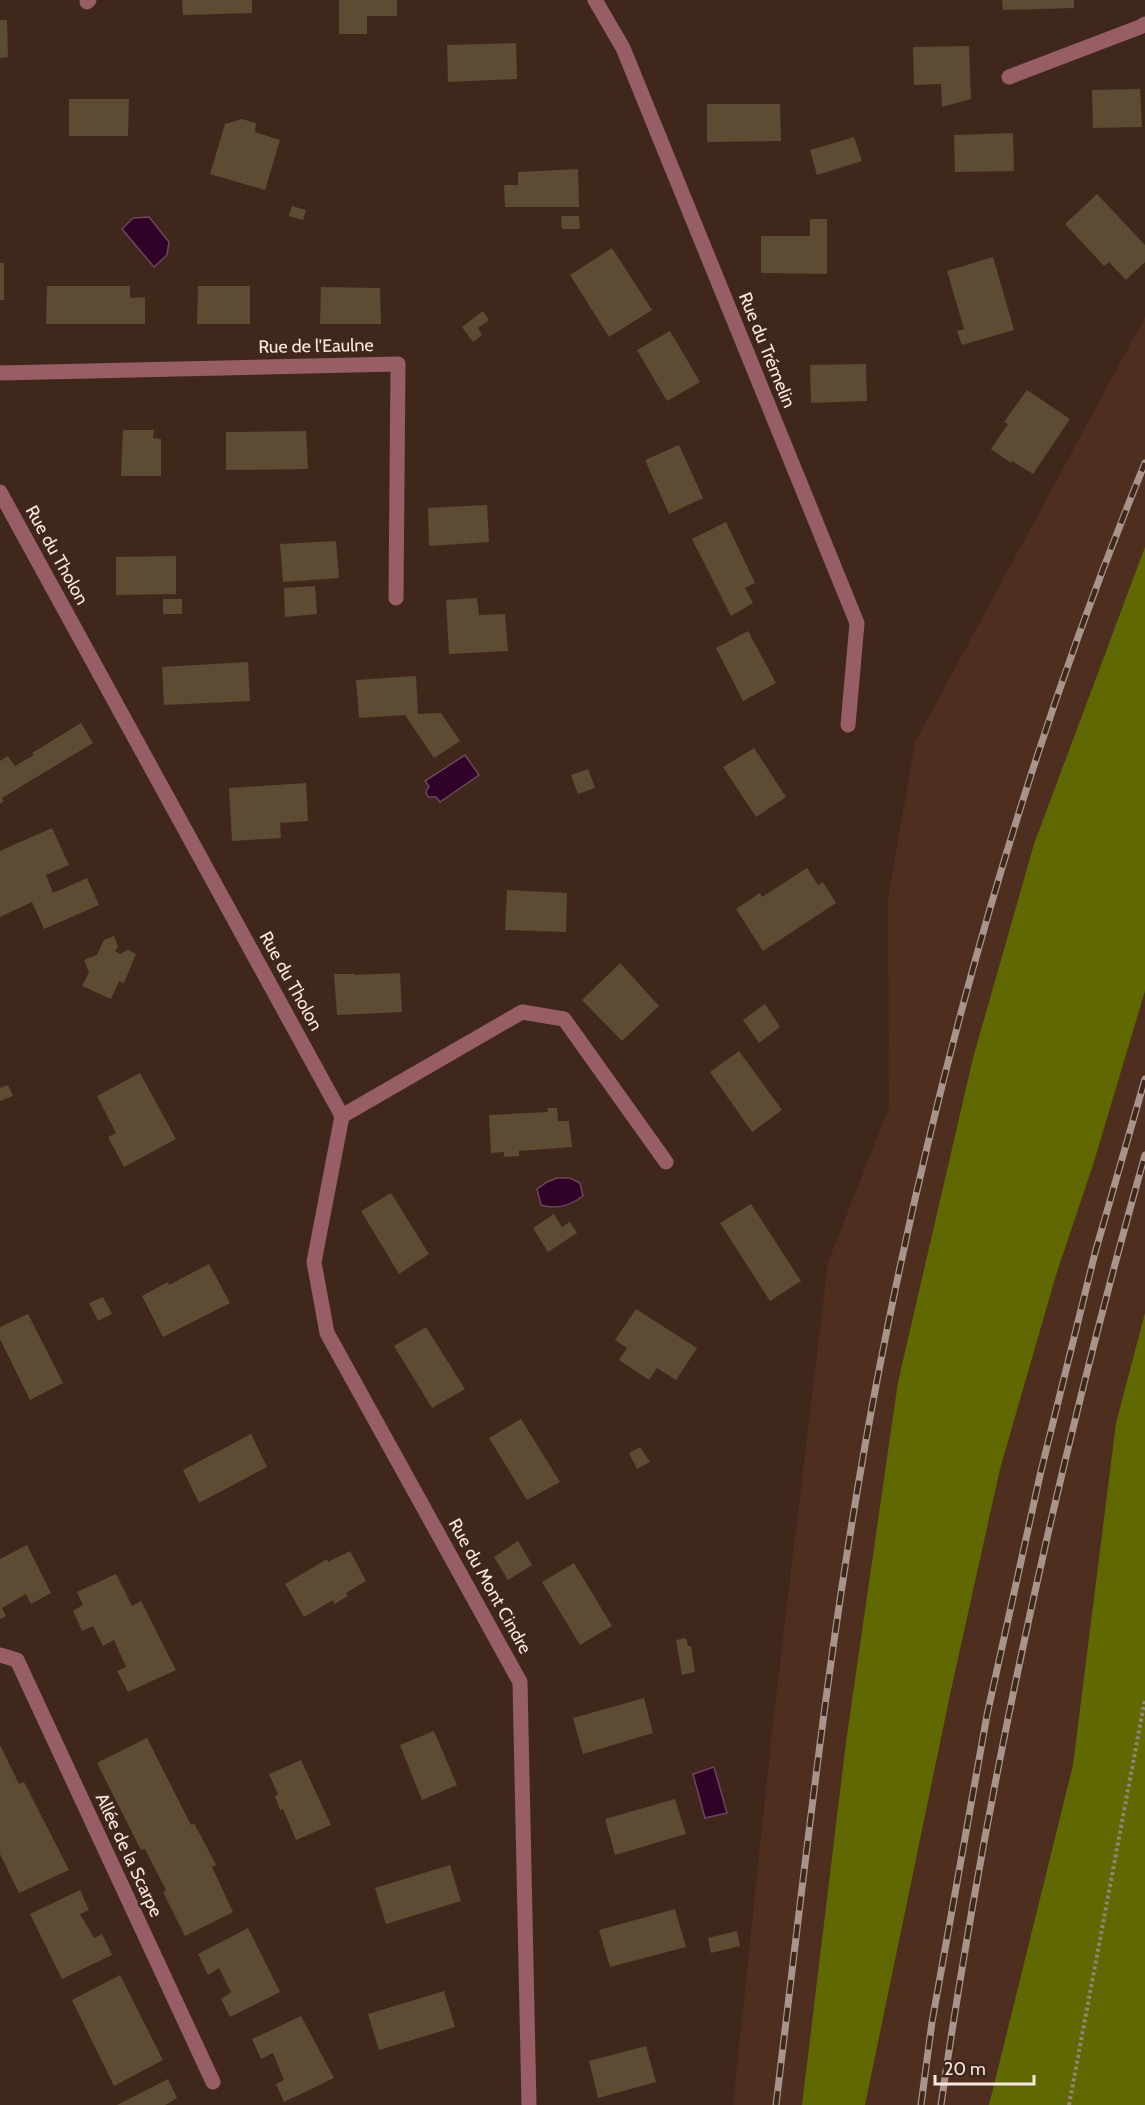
<svg xmlns="http://www.w3.org/2000/svg" width="1145" height="2105" font-family="Cabin,sans-serif">
<style>
.built{fill:#4d2e1f}
.forest{fill:#606801}
.water{fill:#300228;stroke:#6c475f;stroke-width:1.5}
.building{fill:#5b4c33}
.lines{fill:none;stroke-linecap:round;stroke-linejoin:round}
.path{stroke:#978278;stroke-width:4;stroke-dasharray:3 3;stroke-linecap:butt}
.minor{stroke:#985e66;stroke-width:15}
.rail-casing{stroke:#a9948b;stroke-width:7}
.rail{stroke:#40271c;stroke-width:4.5;stroke-dasharray:14;stroke-linecap:butt}
.labels{text-anchor:middle;stroke-width:5;stroke-linejoin:round;paint-order:stroke}
.street-label{font-size:18px;fill:#f8e7df;stroke:#40271c}
</style>
<rect width="100%" height="100%" fill="#40271c"/>
<path class="built" d="M1145,317v1310l-103,478h-309l40,-383 55,-460 61,-154 -1,-208 27,-158z"/>
<path class="forest" d="M1145,547v444l-52,174 -37,110 -56,194 -49,221 -86,415h-63l44,-363 52,-360 75,-324 61,-214z
M1145,1313v792h-156l84,-340 43,-342z"/>
<path class="water" d="M149,217l20,25 -2,13 -13,12 -32,-38 11,-11z
M465,755l14,20 -39,27 -4,-5h-8l-2,-5 3,-6 -4,-5z
M557,1178h13l10,5 3,13c-13,10 -26,14 -42,9l-4,-16 10,-7z
M714,1767l13,46 -22,5 -12,-44z"/>
<path class="building" d="M182,0h70v13l-69,2z
M339,0h58v16h-30v18h-28z
M1002,0h72v8l-71,2z
M0,20h7l1,37 -8,1z
M516,43l1,36 -69,3 -1,-37z
M969,46l2,53 -29,8 -1,-23 -27,1 -1,-38z
M1140,89l2,38 -49,1 -1,-38z
M69,99h60l-1,37h-59z
M707,104h73l1,37 -74,1z
M242,119l14,4 -1,9 25,8 -15,50 -55,-16 15,-50z
M1013,133l1,38 -59,1 -1,-37z
M854,137l8,24 -45,14 -7,-25z
M578,169l1,38h-74l-1,-22h14v-13z
M1097,194l48,51v17l-19,18 -17,-18 -5,4 -39,-42z
M292,206l14,4 -3,10 -14,-4z
M561,216h18l1,13h-18z
M810,219h17v55l-66,-1v-37h49z
M612,248l40,62 -43,27 -39,-62z
M993,257l21,73 -52,15 -5,-14 7,-2 -17,-58z
M0,263h4v37h-4z
M47,286h83v12l15,-1v27h-99z
M198,286h52v38h-53z
M321,287l59,1 1,36h-61z
M483,311l6,9 -11,8 4,7 -9,7 -11,-15z
M670,331l30,51 -33,19 -30,-51z
M866,364l1,37 -56,2 -1,-38z
M1027,390l43,29 -37,55 -21,-13 -1,2 -20,-14 17,-25 -4,-2z
M123,430h31l-1,8 8,1v37h-40z
M306,431l2,38 -82,1v-38z
M679,445l24,53 -34,16 -24,-54z
M487,505l2,37 -60,4 -1,-38z
M726,522l29,61 -10,5 8,15 -22,13 -39,-77z
M336,541l3,37 -56,4 -3,-38z
M176,556v38l-60,1v-38z
M315,586l2,28 -32,3 -1,-29z
M477,598l2,17 26,-1 3,37 -59,3 -3,-54z
M163,599h19v15h-19z
M748,631l28,52 -33,18 -27,-53z
M248,662l2,39 -86,4 -2,-38z
M416,676l2,38 23,-1 19,28 -26,17 -29,-43 -46,3 -3,-38z
M81,723l12,20 -91,55 2,3 -4,3v-43l8,-5 7,10 19,-11 -2,-2z
M754,748l32,49 -30,20 -33,-50z
M588,769l7,19 -17,6 -7,-19z
M306,783l2,38 -28,2 1,15 -49,3 -3,-53z
M52,828l17,37 -23,10 7,18 34,-15 12,27 -55,24 -12,-27 -32,15v-66z
M807,868l11,17 5,-3 13,21 -73,48 -27,-42 24,-16 2,4z
M507,890l60,3 -1,39 -61,-2z
M114,936l4,11 -3,4 5,3 8,-4 8,4 -12,29 -5,-2 -8,18 -29,-13 7,-14 -5,-12 13,-5 7,-15z
M620,963l39,43 -37,35 -40,-41z
M400,973l2,39 -65,3 -3,-41h20l1,1z
M765,1004l15,23 -21,16 -16,-23z
M739,1051l43,59 -30,22 -42,-60z
M140,1073l36,66 -52,28 -16,-30 8,-4 -19,-37z
M8,1085l5,11 -13,5v-13z
M547,1108h10l1,13h11l3,26 -53,4v5l-15,1v-5l-13,1 -2,-38 59,-3z
M391,1193l38,61 -30,20 -38,-63z
M751,1204l50,77 -31,20 -50,-78z
M554,1214l8,13 8,-5 7,11 -29,19 -15,-24z
M209,1264l21,39 -67,34 -21,-41 26,-14 1,3z
M103,1297l9,17 -14,7 -9,-18z
M636,1309l61,39 -21,32 -19,-12 -8,12 -30,-20 8,-12 -12,-8z
M28,1314l35,69 -33,17 -30,-61v-12z
M426,1327l39,62 -33,19 -38,-62z
M521,1419l39,63 -33,18 -38,-62z
M251,1434l16,33 -68,36 -16,-33z
M640,1447l10,15 -13,7 -8,-16z
M518,1541l14,24 -24,15 -14,-23z
M27,1545l24,48 -20,11 -5,-10 -24,14 4,8 -6,3v-60z
M350,1551l16,30 -20,12 2,3 -14,8 -1,-4 -29,17 -19,-33 42,-25 1,3z
M574,1563l38,63 -32,19 -38,-63z
M116,1574l16,32 9,-5 35,69 -48,22 -11,-21 9,-4 -12,-27 -11,6 -10,-20 -11,5 -9,-20 10,-6 -6,-13z
M686,1638l2,8h3l4,26 -13,3 -6,-35z
M644,1698l9,35 -70,21 -10,-36z
M434,1731l23,54 -35,15 -22,-55z
M147,1738l44,87 3,-2 22,42 -4,2 21,45 -48,24 -22,-44 3,-2 -21,-41 -4,1 -44,-87z
M0,1745l19,39 5,-2 45,88 -50,23 -19,-39z
M301,1760l30,65 -35,15 -13,-31 -3,1 -5,-14 3,-2 -9,-20z
M675,1799l11,35 -71,21 -10,-36z
M450,1865l11,36 -75,23 -11,-36z
M80,1890l9,20 -9,4 14,24 8,-4 10,21 -50,24 -32,-65z
M675,1909l11,38 -76,20 -11,-37z
M248,1928l32,64 -50,25 -9,-18 10,-7 -12,-24 -11,7 -10,-21z
M737,1931l3,15 -29,7 -3,-15z
M120,1975l43,85 -49,26 -42,-86z
M444,1991l11,36 -76,23 -11,-36z
M301,2016l33,62 -50,24 -8,-18 8,-4 -11,-27 -12,6 -9,-20z
M646,2046l10,36 -58,16 -9,-37z
M168,2079l9,19 -12,7h-48z"/>
<g class="lines">
<path class="path" d="M1069,2105l76,-406"/>
<path class="minor" d="M595,0l28,48 234,575 -9,102
M87,2l2,-2
M1009,77l131,-50 5,-3
M0,373l398,-9 -2,234
M0,492l342,624 180,-104 42,7 102,143
M342,1116l-28,146 13,71 193,349 9,423
M0,1655l17,5 196,422"/>
<g class="rail-casing">
<path id="rail" d="M776,2105c30,-247 56,-495 104,-740 60,-308 146,-612 265,-902
M921,2105l11,-83 55,-307 54,-244 54,-218 50,-174
M941,2105c46,-321 116,-638 204,-950"/>
</g>
<use href="#rail" class="rail"/>
</g>
<g class="labels">
<g class="street-label">
<text transform="translate(316 346) rotate(-1)" y="6">Rue de l'Eaulne</text>
<text transform="translate(767 350) rotate(68)" y="6">Rue du Trémelin</text>
<text transform="translate(57 555) rotate(61)" y="6">Rue du Tholon</text>
<text transform="translate(291 981) rotate(61)" y="6">Rue du Tholon</text>
<text transform="translate(490 1586) rotate(61)" y="6">Rue du Mont Cindre</text>
<text transform="translate(129 1855) rotate(65)" y="6">Allée de la Scarpe</text>
</g>
</g>
<path d="M935 2075v9h99v-9" fill="none" stroke="#f8e7df" stroke-width="3"/>
<text x="944" y="2075" font-size="18" fill="#f8e7df" stroke="#40271c" stroke-width="4.5" paint-order="stroke">20 m</text>
</svg>
